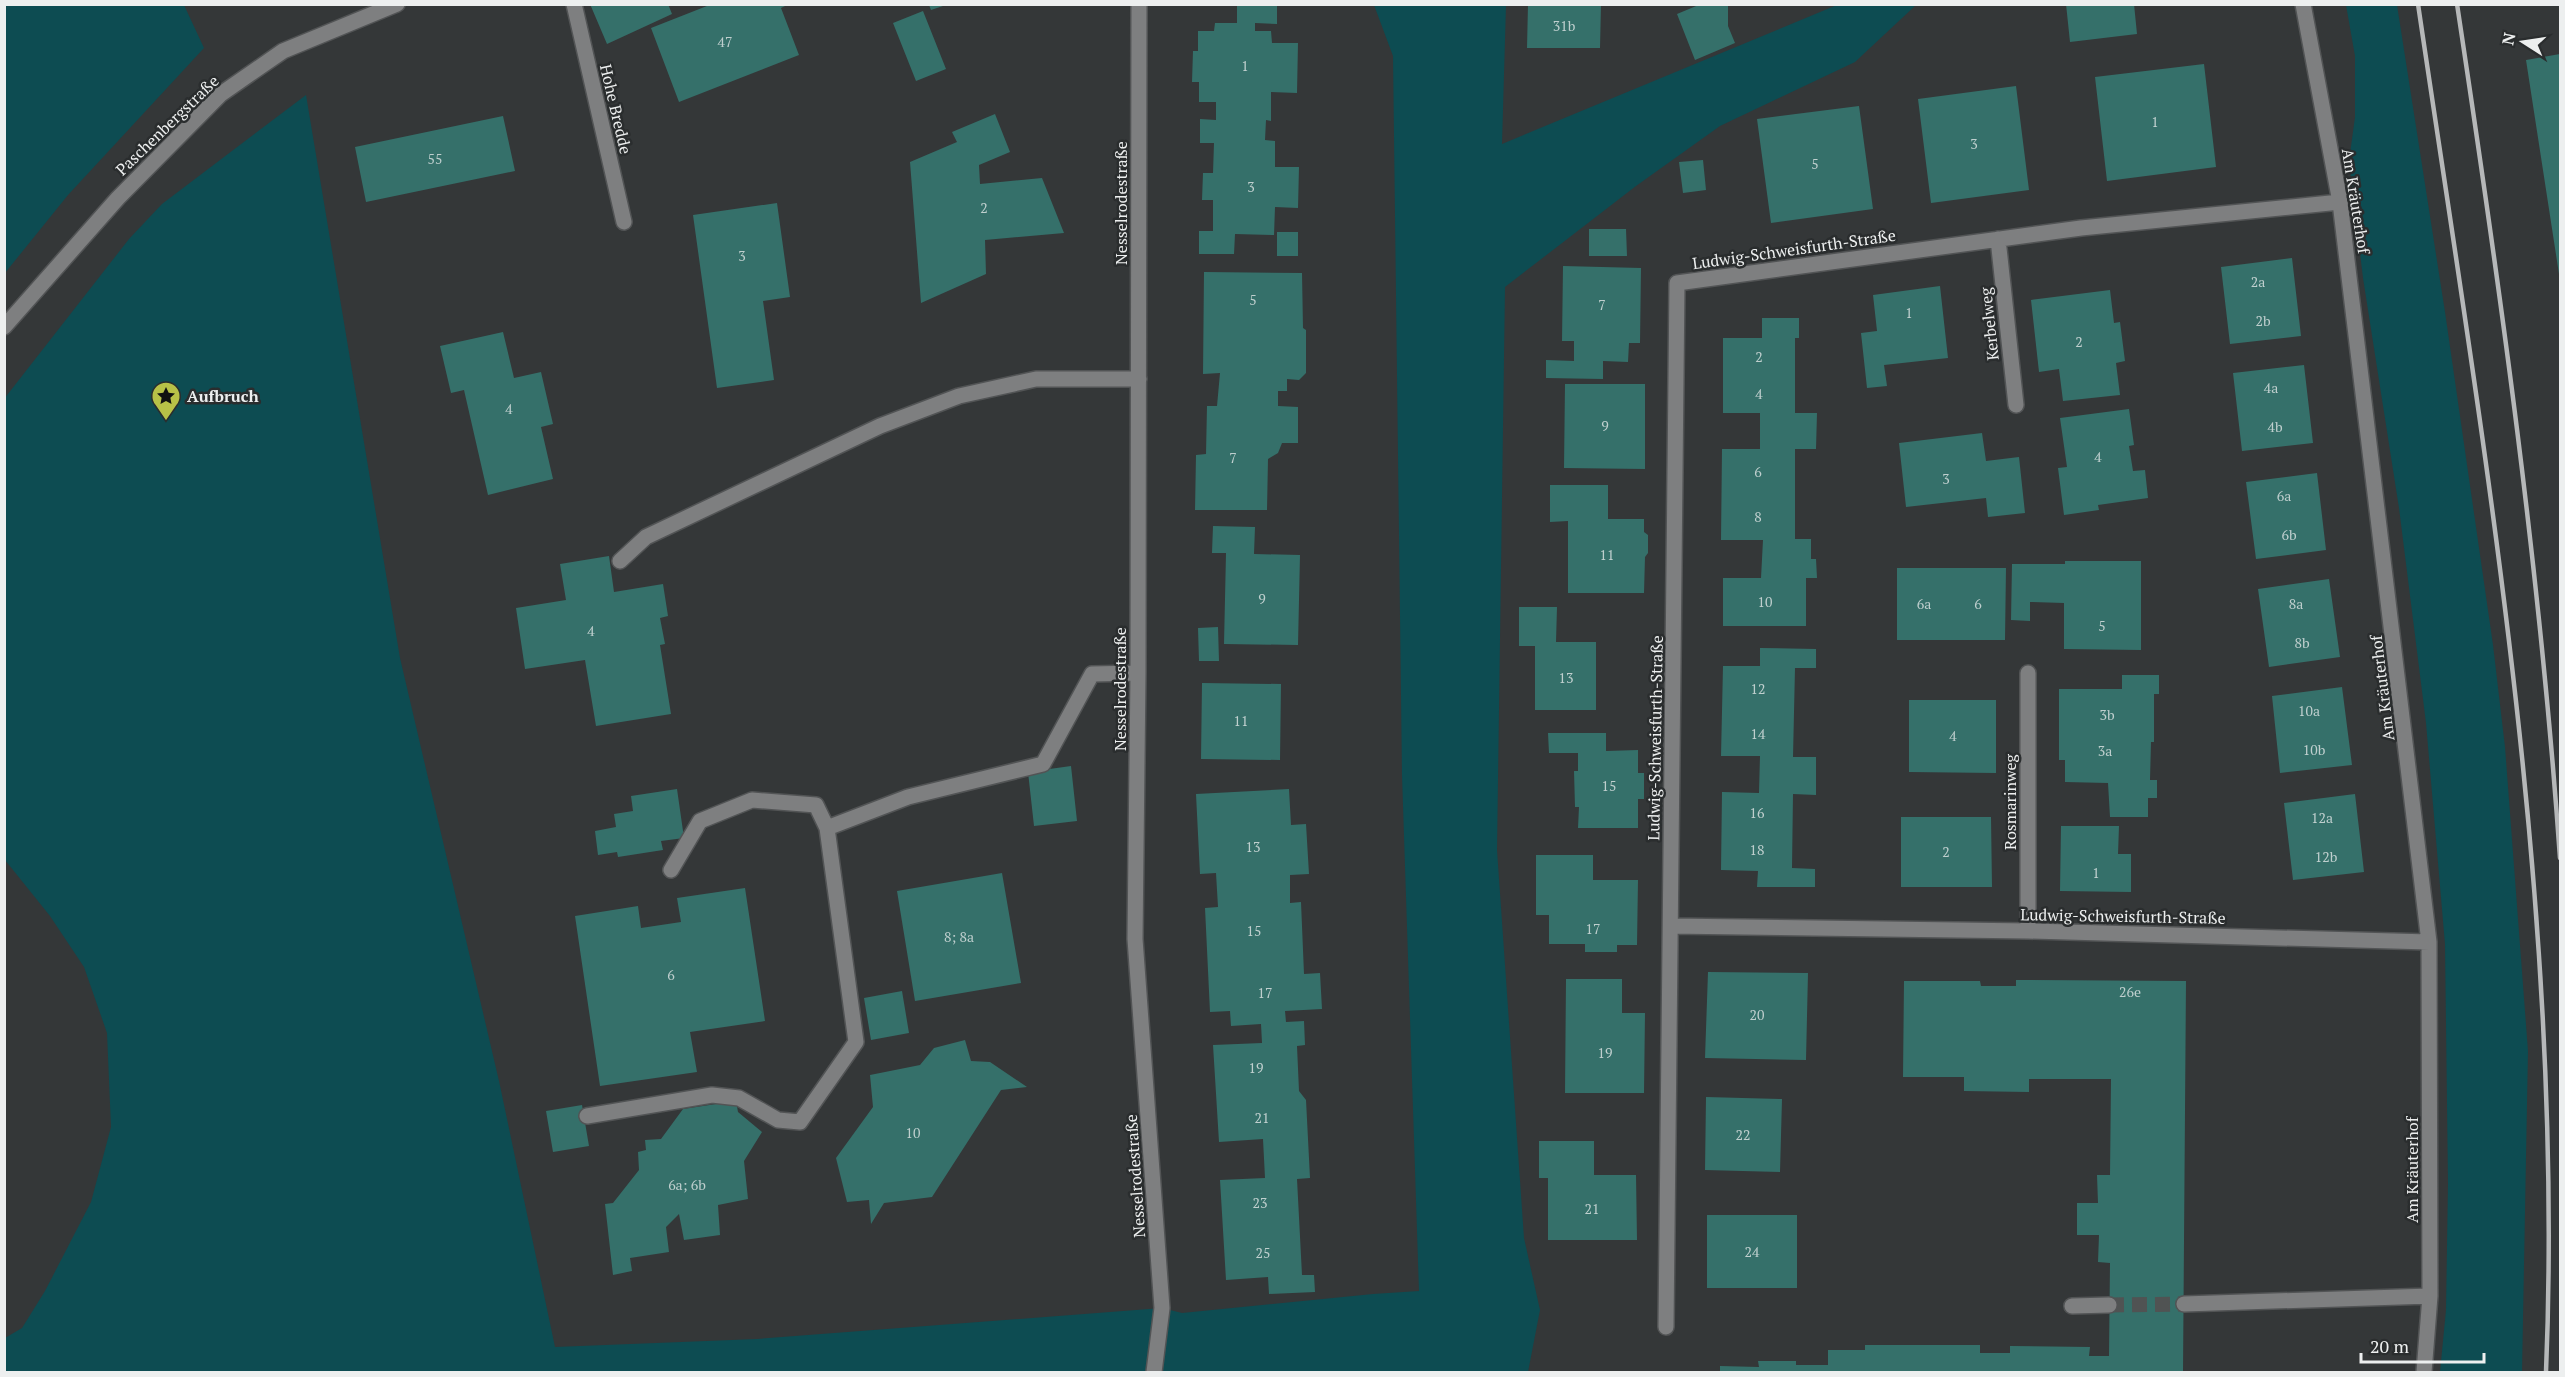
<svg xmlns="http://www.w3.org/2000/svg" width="2565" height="1377" font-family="'PT Serif',serif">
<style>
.green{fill:#0d4c52}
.building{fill:#35706a}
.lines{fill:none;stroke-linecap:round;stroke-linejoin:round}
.minor-tunnel{stroke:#505353;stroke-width:15;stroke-dasharray:15 8;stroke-linecap:butt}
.minor-casing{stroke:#525455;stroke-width:18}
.minor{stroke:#7e7f80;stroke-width:15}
.rail{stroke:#b6b8b9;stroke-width:4.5}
.labels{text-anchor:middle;stroke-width:5;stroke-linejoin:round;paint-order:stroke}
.number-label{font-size:14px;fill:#bfcfce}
.street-label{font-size:16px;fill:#edefef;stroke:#2a2d2e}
.poi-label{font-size:16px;font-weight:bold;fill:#edefef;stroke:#2a2d2e;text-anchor:start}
</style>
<rect width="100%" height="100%" fill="#343738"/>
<path class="green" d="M5,4l179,1 20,43 -136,147 -63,78z
M1374,5h132l-4,139 335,-139h79l-61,57 -135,64 -84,60 -131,101 -8,563 27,388 16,72 -12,62h-1523v-34l17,-10 23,-37 46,-89 20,-75 -4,-94 -23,-66 -34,-51 -45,-56 -1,-461 125,-160 33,-35 144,-109 94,563 99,423 56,266 202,-8 405,-31 20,5 191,-19 46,-3 -17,-516 -9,-719z
M2346,5h51l48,307 48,333 12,102 23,304 -6,321h-82l6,-62 2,-127 -3,-239 -19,-221 -27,-215 -36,-230 -14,-117 6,-44v-61z"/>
<path class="building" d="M590,4h78l4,10 -65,30z
M712,4h77l-8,4 18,47 -120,47 -28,-74z
M1528,4h73l-1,44h-73z
M1701,4h27v22l7,17 -40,17 -18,-46z
M2066,4h68l3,30 -67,8z
M929,5h17l-15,5z
M1237,6h40v18l-22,-1v8h16l1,12h26l-1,50 -26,-1v29l-5,-1 -1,20 10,1v26h24l-1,41 -23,-1 -1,28 -39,-1 -1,20h-35v-23h14v-31h-11l1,-27h10l1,-30h-14v-24l16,1v-18h-17v-20h-7l1,-31h5v-20h16l1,-8h22z
M923,11l23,58 -30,12 -23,-58z
M2560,54v219l-1,1 -33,-214z
M2204,64l12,103 -109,14 -12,-104z
M2016,86l13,104 -98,13 -13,-104z
M1859,106l14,103 -102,14 -14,-104z
M995,114l15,38 -31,13 1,19 62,-6 22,55 -79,7 1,34 -65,29 -11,-141 47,-20 -5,-10z
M503,116l12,55 -149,31 -11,-55z
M1703,160l3,30 -23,3 -4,-31z
M777,203l13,94 -27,4 11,79 -57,8 -24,-173z
M1589,229h37l1,27h-38z
M1277,232h21v24h-21z
M2292,258l9,78 -71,8 -9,-77z
M1563,266l78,2 -1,75h-11l-1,19 -25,-1v18l-57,-1v-18l28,1v-20h-12z
M1204,272l98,1 1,55 3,2v43l-7,7 -12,-1v12h-9v15l20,1v36h-16l-4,10 -10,6 -1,51h-72l1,-55 10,-1 1,-48h10l3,-33 -17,1z
M1940,286l8,72 -64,7 3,21 -20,2 -6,-55 16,-2 -4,-36z
M2110,290l4,33 6,-1 5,39 -9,2 4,32 -57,6 -4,-32 -20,3 -8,-72z
M1762,318h37v20h-4v75h22l-1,36h-21v90h16v20h5l1,19h-11v48h-83v-48h38l2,-38h-42l1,-91h38v-36h-37v-75h39z
M503,332l11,46 27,-6 12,52 -12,3 12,52 -65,16 -24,-105 -13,3 -11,-47z
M2304,365l9,78 -71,8 -9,-78z
M1565,384h80v85l-81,-1z
M2129,409l5,36 -5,1 4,25 12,-1 3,28 -50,7 1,5 -35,5 -6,-47 9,-1 -7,-49z
M1982,433l4,28 33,-4 6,56 -37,4 -2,-19 -80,9 -7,-64z
M2317,473l9,77 -70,9 -10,-77z
M1550,485h58v34h36v13l4,3v18l-3,4 -1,36h-76v-72l-18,1z
M1213,526l42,1 -1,27 46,1 -2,90 -74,-1 2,-91h-14z
M609,556l5,36 49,-8 5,32 -8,2 5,26 -5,1 11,69 -75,12 -11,-66 -60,9 -9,-61 50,-8 -6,-36z
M2065,561h76v89l-77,-1v-46l-34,-1v19l-19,-1 1,-56h53z
M1897,568h109l-1,72h-108z
M2329,579l11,78 -71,10 -11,-78z
M1519,607h38l-1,35h40v68h-61v-64h-16z
M1218,627l1,34h-20l-1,-33z
M1760,648l56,1v19h-21l-2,89h23v38l-23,-1 -1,74 23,1v18h-58l1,-16 -37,-1 1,-78 37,1 1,-37h-39l2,-90h37z
M2122,675h37v19h-5v48h-3l-1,38h7v18h-9v19h-38l-2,-34 -43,-1v-22h-6v-71h63z
M1202,683l79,1 -1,76 -79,-1z
M2342,687l10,78 -72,8 -8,-77z
M1909,700h87v73l-87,-1z
M1548,733h58v18l32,-1v23h6v26h-6v29h-60l1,-21h-4l-1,-36h4v-18h-29z
M1071,766l6,55 -43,5 -6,-54z
M677,789l7,49 -23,3 2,9 -45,7 -1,-5 -19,3 -3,-24 21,-4 -2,-13 19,-3 -2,-15z
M1289,789l2,36 15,-1 3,50 -19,1v28l11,-1 3,72 16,-1 2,36 -37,2 1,11 18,-1 1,24 -8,1 2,45 7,9 4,78 -13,1 5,96h12l1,17 -46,2 -1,-17 -42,3 -6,-100 45,-2 -2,-39 -44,3 -6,-97 49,-2 -1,-19 -30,2 -1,-15 -20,1 -5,-104 13,-1 -2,-34 -16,1 -4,-80z
M2355,794l9,78 -71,8 -9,-77z
M1901,817h90l1,70h-91z
M2061,826h58l-1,28h13v38l-71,-1z
M1536,855h57v25h45l-1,65h-20v7h-32v-8h-36v-29h-13z
M1002,873l19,110 -106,18 -18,-110z
M745,888l20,133 -75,11 7,40 -97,14 -25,-170 63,-10 3,22 40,-6 -4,-24z
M1708,972l100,1 -2,87 -101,-2z
M1566,979h56v34h23l-1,80h-79z
M2016,980l170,1 -3,391h-463v-6l39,1 -1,-6h38v4h32v-15h37v-5h115v8h30v-7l80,1 -1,9h20l1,-93 -12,-1 1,-27h-22v-32h21l-1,-28h13l1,-96h-82v13l-65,-1v-14h-61l1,-96h76l1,5h35z
M902,991l7,42 -38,7 -7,-42z
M965,1040l6,21 19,1 37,25 -26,3 -69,107 -48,6 -13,21 -2,-24 -22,2 -11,-44 37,-51 -3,-32 50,-10 14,-17z
M1706,1097l76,2 -2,73 -75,-2z
M736,1101l2,11 24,20 -18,29 4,38 -30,6 2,30 -36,5 -5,-26 -13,13 3,25 -39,6 2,13 -19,4 -8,-71 8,-1 26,-33 -1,-18 8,-2 -1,-10 16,-1 22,-30z
M582,1105l7,41 -36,6 -7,-41z
M1539,1141h55v34h42l1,65h-89v-62h-9z
M1707,1215h90v73h-90z"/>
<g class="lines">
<path class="minor-tunnel" d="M2109,1305l75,-1"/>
<g class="minor-casing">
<path id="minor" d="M574,4l50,218
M1139,4l-1,669 -3,266 27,369 -8,64
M2303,4l37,198 89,740 1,354 -6,76
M1998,239l18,166
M4,327l114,-129 103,-104 62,-43 114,-47
M620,561l26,-24 234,-111 79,-30 77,-17h103
M2028,673v258
M671,870l29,-49 52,-21 64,5 11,23
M1671,926l357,5 401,11
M587,1116l125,-21 27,3 39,22 22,2 56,-80 -29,-214 81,-31 135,-33 49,-90 46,-1
M2184,1304l246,-8
M2072,1306l37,-1
M1666,1327l11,-1044 404,-55 259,-26"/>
</g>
<use href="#minor" class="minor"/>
<path class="rail" d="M2418,4c67,453 147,909 128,1368
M2457,4c43,284 83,568 103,854"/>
</g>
<defs>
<g id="sight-pin" transform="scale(1.5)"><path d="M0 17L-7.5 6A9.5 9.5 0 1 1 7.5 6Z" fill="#b8c147" stroke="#2a2d2e"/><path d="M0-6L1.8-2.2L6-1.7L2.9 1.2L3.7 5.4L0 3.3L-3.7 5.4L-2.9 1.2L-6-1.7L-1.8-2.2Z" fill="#111"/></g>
</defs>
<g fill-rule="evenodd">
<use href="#sight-pin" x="166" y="396"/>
</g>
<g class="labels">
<g class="number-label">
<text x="1564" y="31">31b</text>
<text x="725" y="47">47</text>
<text x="1245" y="71">1</text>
<text x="2155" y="127">1</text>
<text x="1974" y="149">3</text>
<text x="435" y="164">55</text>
<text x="1815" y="169">5</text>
<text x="1251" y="192">3</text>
<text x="984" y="213">2</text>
<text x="742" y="261">3</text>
<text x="2258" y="287">2a</text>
<text x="1253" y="305">5</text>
<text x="1602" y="310">7</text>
<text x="1909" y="318">1</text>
<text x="2263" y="326">2b</text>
<text x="2079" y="347">2</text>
<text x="1759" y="362">2</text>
<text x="2271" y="393">4a</text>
<text x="1759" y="399">4</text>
<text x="509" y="414">4</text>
<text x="1605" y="431">9</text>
<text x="2275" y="432">4b</text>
<text x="2098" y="462">4</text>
<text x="1233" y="463">7</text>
<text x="1758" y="477">6</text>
<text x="1946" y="484">3</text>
<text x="2284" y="501">6a</text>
<text x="1758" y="522">8</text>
<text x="2289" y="540">6b</text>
<text x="1607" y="560">11</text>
<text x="1262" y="604">9</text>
<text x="1765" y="607">10</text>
<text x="1924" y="609">6a</text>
<text x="1978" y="609">6</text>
<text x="2296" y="609">8a</text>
<text x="2102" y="631">5</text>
<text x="591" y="636">4</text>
<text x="2302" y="648">8b</text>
<text x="1566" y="683">13</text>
<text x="1758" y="694">12</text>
<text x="2309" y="716">10a</text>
<text x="2107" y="720">3b</text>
<text x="1241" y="726">11</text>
<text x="1758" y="739">14</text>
<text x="1953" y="741">4</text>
<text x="2314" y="755">10b</text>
<text x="2105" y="756">3a</text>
<text x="1609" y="791">15</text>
<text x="1757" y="818">16</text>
<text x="2322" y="823">12a</text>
<text x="1253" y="852">13</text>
<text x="1757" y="855">18</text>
<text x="1946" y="857">2</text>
<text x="2326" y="862">12b</text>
<text x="2096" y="878">1</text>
<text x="1593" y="934">17</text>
<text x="1254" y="936">15</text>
<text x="959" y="942">8; 8a</text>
<text x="671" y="980">6</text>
<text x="2130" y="997">26e</text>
<text x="1265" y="998">17</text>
<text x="1757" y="1020">20</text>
<text x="1605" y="1058">19</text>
<text x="1256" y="1073">19</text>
<text x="1262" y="1123">21</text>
<text x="913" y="1138">10</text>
<text x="1743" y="1140">22</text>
<text x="687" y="1190">6a; 6b</text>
<text x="1260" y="1208">23</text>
<text x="1592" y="1214">21</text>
<text x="1752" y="1257">24</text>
<text x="1263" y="1258">25</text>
</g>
<g class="street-label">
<text transform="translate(616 109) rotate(77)" y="6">Hohe Bredde</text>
<text transform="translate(167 125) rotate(-44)" y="6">Paschenbergstraße</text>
<text transform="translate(2356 201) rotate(81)" y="6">Am Kräuterhof</text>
<text transform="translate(1121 203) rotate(-90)" y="6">Nesselrodestraße</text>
<text transform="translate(1794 249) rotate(-8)" y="6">Ludwig-Schweisfurth-Straße</text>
<text transform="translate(1989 324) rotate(-96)" y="6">Kerbelweg</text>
<text transform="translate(2382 688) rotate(-97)" y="6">Am Kräuterhof</text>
<text transform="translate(1120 689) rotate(-90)" y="6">Nesselrodestraße</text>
<text transform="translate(1655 738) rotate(-89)" y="6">Ludwig-Schweisfurth-Straße</text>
<text transform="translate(2010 802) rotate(-90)" y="6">Rosmarinweg</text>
<text transform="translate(2123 916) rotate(1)" y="6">Ludwig-Schweisfurth-Straße</text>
<text transform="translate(2412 1170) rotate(-90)" y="6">Am Kräuterhof</text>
<text transform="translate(1135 1176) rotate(-94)" y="6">Nesselrodestraße</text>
</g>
<g class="poi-label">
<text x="187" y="402">Aufbruch</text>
</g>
</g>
<rect width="2565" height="1377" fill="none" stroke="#edefef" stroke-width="12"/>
<g transform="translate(2523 42) rotate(282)" stroke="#2a2d2e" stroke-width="4.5" paint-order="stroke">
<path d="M0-4.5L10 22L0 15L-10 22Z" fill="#edefef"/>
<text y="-9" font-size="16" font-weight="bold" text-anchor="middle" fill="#edefef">N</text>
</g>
<path d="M2361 1353v9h123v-9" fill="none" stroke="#edefef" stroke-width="3"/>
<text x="2370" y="1353" font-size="18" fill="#edefef" stroke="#2a2d2e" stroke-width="4.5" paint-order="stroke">20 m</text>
</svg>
